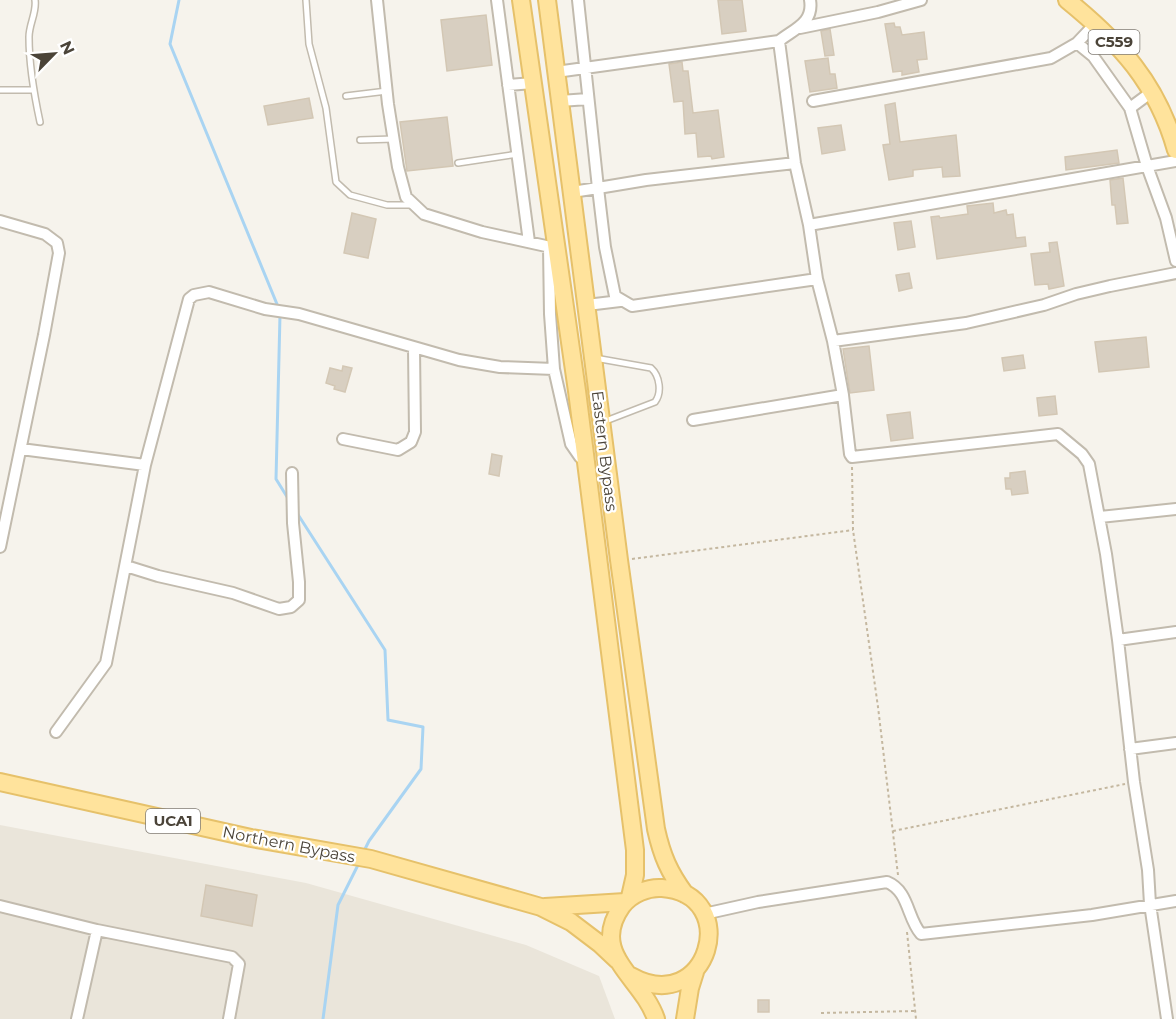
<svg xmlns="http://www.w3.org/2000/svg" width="1176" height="1019" font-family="Montserrat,sans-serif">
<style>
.residential{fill:#eae5da}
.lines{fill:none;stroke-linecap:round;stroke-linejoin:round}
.stream{stroke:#a9d4f2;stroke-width:3}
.building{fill:#d8cfc1;stroke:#d3c7b4;stroke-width:1.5}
.service-casing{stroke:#c2bbae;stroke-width:8}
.minor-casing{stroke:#c2bbae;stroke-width:14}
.primary-casing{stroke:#e6c16a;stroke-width:20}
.path{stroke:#c4b79f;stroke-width:2;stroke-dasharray:3 3;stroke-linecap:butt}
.service{stroke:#fff;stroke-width:5}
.minor{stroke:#fff;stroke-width:10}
.primary{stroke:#ffe39c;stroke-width:16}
.labels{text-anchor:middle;stroke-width:4.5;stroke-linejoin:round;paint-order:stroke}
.shield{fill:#fff;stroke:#817c74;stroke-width:1.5}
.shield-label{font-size:15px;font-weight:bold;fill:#4b4439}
.street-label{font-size:16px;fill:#4b4439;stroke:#fff}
</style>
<rect width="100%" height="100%" fill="#f6f3ec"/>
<path class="residential" d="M0,825l306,58 220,62 73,31 16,43h-615z"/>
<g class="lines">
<path class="stream" d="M179,0l-9,44 109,265
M280,315l-4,164 13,21
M297,513l88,137 3,70 35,7 -2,42 -52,72 -5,10
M323,1019l15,-114 21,-42"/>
</g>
<path class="building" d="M718,0h24l4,31 -24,3z
M486,15l6,50 -45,6 -6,-51z
M894,23l1,4h5l2,8 22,-3 3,27 -10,1 2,12 -17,3v-4l-9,1 -8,-48z
M830,29l4,26 -9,1 -4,-25z
M828,58l2,16h5l2,14 -27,4 -5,-31z
M682,62l1,9h5l5,42 25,-3 6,47 -12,2 -1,-3 -13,1 -2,-24 -11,1 -2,-33 -9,1 -5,-38z
M309,98l4,20 -45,7 -4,-19z
M895,103l5,39 56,-7 4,41 -17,1 -1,-10 -29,3v6l-24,4 -6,-35 7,-1 -5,-39z
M447,117l6,49 -46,5 -7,-49z
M841,125l4,25 -23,4 -4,-26z
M1117,150l2,13 -53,7 -1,-13z
M1123,178l5,45 -11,1 -2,-19h-3l-2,-25z
M993,203l1,10 12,-3 1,5 6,-1 3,24 9,-1 1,9 -89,13 -6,-42 8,-1 1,2 28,-4 -1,-8z
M352,213l24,6 -8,39 -24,-5z
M911,221l4,26 -17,3 -4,-27z
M1057,242l7,44 -15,3 -1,-5 -13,1 -4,-31 19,-2 -1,-9z
M909,273l3,15 -13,3 -3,-16z
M1146,337l3,30 -50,5 -4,-30z
M869,346l5,44 -24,3 -7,-44z
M1023,355l2,13 -21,3 -2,-13z
M343,366l9,2 -7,24 -11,-3 1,-3 -9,-3 4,-15 12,3z
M1055,396l2,18 -18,2 -2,-18z
M910,412l3,26 -22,3 -4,-26z
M492,454l10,2 -3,20 -10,-2z
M1025,471l3,22 -16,2 -1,-6h-5l-1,-11h5v-5z
M206,885l51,10 -5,31 -51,-10z
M758,1000h11v12h-11z"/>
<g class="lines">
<g class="service-casing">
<path id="service" d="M35,0c2,12 -6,24 -6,37 0,28 5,57 11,85
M306,0l3,44 17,64 10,74 14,13 37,10h25
M0,90h34
M346,96l41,-5
M360,140l34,-1
M458,163l60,-9
M595,358l56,10c9,8 11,25 4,34l-52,20"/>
</g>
<g class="minor-casing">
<path id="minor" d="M377,0l11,104 10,63 8,30 18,17 58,18 73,16
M497,0l32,242
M800,28l78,-16 43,-12
M1077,43l16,13 37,52 17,58 19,52 10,43
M556,72l223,-31
M508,85l25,-2
M560,101l28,-2
M813,101l238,-43 26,-15 19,-20
M1130,108l23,-17
M795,163l-149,17 -48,8 7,59 10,49 17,10 185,-27 16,62 10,54 7,59 2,3 206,-23 24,20 7,10 17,90 12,86 16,142 14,88 2,34 17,115
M572,192l26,-4 -20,-188
M0,221l45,13 12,9 2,10 -15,82 -44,212
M809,225l-14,-62 -16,-122c15,-12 35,-18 31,-41
M817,279l-8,-54 367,-64
M587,305l33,-4
M833,341l133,-18 78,-18 32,-11 34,-8 66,-13
M554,369l17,75 9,13 6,4
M693,420l150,-25
M343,439l55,11 13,-8 4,-10 -1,-84
M21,449l124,16 44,-166 5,-4 15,-3 56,17 34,5 160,46 41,7 54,2 -4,-55 -1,-67
M1100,517l76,-8
M126,566l32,10 75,17 46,16 12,-2 8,-7v-18l-6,-59 -1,-50
M1118,640l58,-8
M56,732l50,-69 39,-198
M1130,749l46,-6
M0,906l97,24 135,27 7,7 -10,55
M704,914l54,-12 129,-20c22,9 20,36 34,52l171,-19 84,-14
M77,1019l20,-89"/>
</g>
<g class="primary-casing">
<path id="primary" d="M521,0l56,391 58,459v25l-5,22
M547,0l72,560 37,269c6,27 13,43 29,65
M1067,0c53,43 90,83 109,150
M0,782l251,56 120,21 170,48 30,15 29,22 17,16
M545,907l80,-5
M631,976c77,43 113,-82 31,-88 -14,-1 -31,6 -40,18 -34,48 20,71 34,113
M685,1019l5,-31 5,-16"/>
</g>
<path class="path" d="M852,467l1,63 25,177 20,168
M632,559l221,-29
M893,831l232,-47
M907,932l9,87
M821,1013l94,-2"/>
<use href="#service" class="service"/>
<use href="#minor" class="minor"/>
<use href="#primary" class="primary"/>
</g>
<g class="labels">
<g class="shield">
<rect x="1088.5" y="30" width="51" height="24" rx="4.5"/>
<rect x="146" y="809" width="54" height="24" rx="4.5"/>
</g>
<g class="shield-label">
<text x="1114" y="47">C559</text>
<text x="173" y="826">UCA1</text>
</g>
<g class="street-label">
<text transform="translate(605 451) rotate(83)" y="6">Eastern Bypass</text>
<text transform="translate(289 844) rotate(11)" y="6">Northern Bypass</text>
</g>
</g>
<g transform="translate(54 54) rotate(65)" stroke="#ffffff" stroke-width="4.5" paint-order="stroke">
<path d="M0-4.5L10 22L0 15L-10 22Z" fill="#4b4439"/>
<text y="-9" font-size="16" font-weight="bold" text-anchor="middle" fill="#4b4439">N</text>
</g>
</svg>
